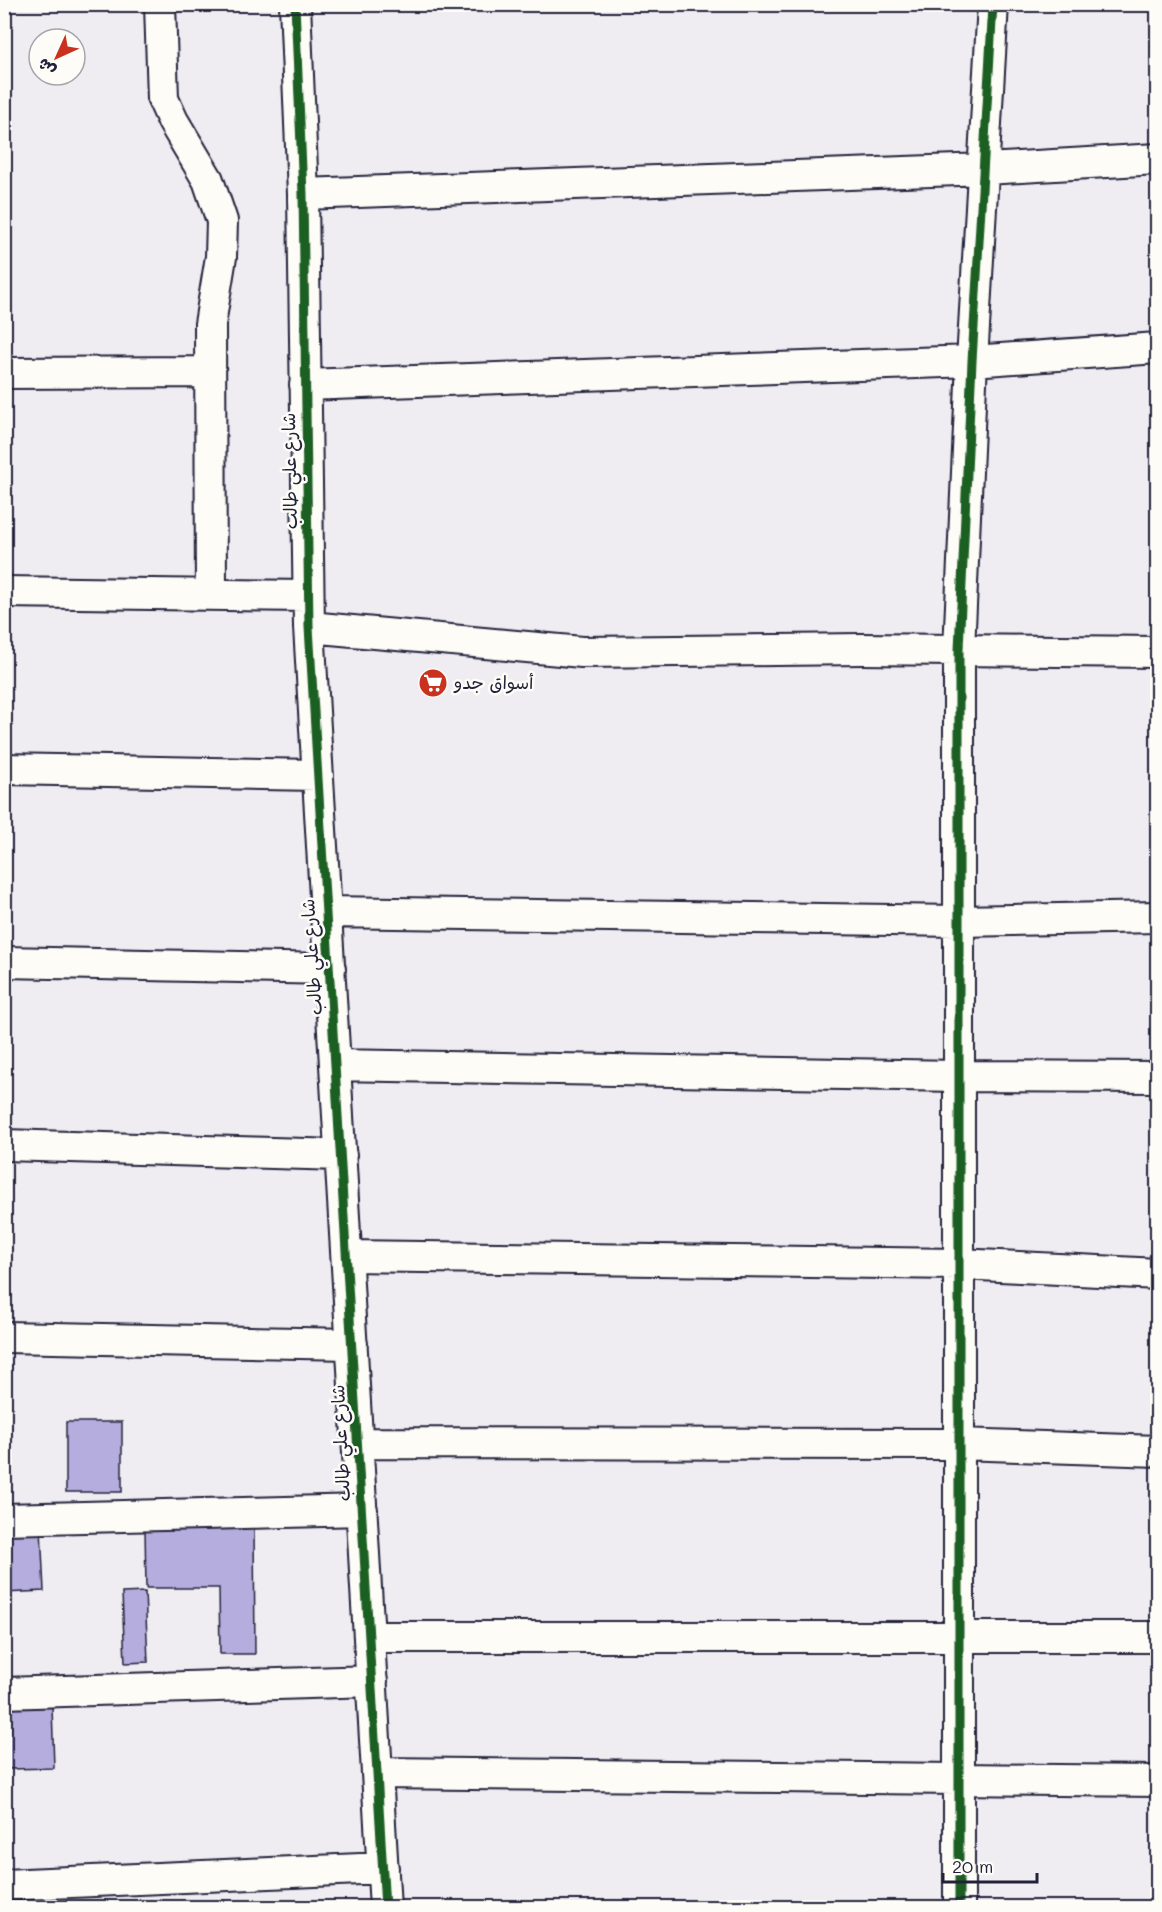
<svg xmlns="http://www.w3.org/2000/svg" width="1162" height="1912" font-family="Mali,'Playpen Sans Arabic',sans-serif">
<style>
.building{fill:#b5adde;stroke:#22223b;stroke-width:1.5}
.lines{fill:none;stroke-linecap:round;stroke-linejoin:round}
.minor-casing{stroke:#22223b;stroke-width:34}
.minor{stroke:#fdfcf7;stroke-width:30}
.cycleway-casing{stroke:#fdfcf7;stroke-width:13}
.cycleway{stroke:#1b5e20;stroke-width:9}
.labels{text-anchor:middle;stroke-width:5;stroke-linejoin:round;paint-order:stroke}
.street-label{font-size:18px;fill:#22223b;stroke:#fdfcf7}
.poi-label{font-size:18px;fill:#22223b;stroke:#fdfcf7;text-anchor:start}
</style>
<rect width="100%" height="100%" fill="#efecf2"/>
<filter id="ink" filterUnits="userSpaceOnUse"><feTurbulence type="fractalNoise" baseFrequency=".0167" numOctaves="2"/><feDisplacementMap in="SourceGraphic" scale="12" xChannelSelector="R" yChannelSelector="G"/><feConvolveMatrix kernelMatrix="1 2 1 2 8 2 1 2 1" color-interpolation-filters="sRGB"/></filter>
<g filter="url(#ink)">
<path class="building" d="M66,1422h56v70h-56z
M254,1527l1,127h-35l-1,-66h-73l-1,-60z
M41,1529l3,62 -40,2v-62z
M145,1592l3,70 -23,1 -3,-70z
M52,1707l2,61 -46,1 -2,-61z"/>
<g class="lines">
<g class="minor-casing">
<path id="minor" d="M160,4l3,95 10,22 35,59 14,41 -1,36 -11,67 1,270
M295,4l8,190 6,433 76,1281
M303,194l682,-25 173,-10
M4,373l206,-1
M305,385l667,-24 186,-13
M4,592l304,4
M309,627l273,25 280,-3 296,3
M4,769l314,6
M326,912l633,9 199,-4
M4,962l326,7
M335,1065l624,11 199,1
M4,1145l337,10
M347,1256l612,8 199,10
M4,1337l348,7
M358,1443l601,1 199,7
M4,1519l358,-9
M369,1637h789
M4,1693l368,-12
M378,1773l780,8
M4,1885l379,-17
M959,1908v-1258l13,-289 21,-357"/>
</g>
<use href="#minor" class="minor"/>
<g class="cycleway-casing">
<path id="cycleway" d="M295,4l8,190 6,433 76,1281
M959,1908v-1258l13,-289 21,-357"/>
</g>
<use href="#cycleway" class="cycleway"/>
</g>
</g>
<defs>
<g id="supermarket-disc" transform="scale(1.5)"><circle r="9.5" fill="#c8321e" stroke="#fdfcf7"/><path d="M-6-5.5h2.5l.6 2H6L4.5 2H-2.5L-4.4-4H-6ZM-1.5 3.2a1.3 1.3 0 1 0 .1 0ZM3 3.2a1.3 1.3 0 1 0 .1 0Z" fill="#fff"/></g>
</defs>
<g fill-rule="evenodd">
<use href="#supermarket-disc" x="433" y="683"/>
</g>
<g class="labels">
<g class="street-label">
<text transform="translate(290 471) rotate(-91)" y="6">شارع علي طالب</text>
<text transform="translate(312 957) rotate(-94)" y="6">شارع علي طالب</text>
<text transform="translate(341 1443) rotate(-93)" y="6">شارع علي طالب</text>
</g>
<g class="poi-label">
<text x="454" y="689">أسواق جدو</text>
</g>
</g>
<rect width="1162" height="1912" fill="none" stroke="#fdfcf7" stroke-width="24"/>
<rect x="12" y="12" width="1138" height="1888" fill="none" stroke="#22223b" stroke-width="2" filter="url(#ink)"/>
<g transform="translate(57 57) rotate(225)"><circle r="28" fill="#fdfcf7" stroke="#a5a5ac" stroke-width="1.5"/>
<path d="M0-4.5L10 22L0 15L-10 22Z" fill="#c8321e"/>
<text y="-9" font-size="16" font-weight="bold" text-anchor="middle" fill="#22223b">ش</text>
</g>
<path d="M943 1873v9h94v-9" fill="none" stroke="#22223b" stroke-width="3"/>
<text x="952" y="1873" font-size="18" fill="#22223b" stroke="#fdfcf7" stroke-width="4.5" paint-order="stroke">20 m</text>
</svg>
